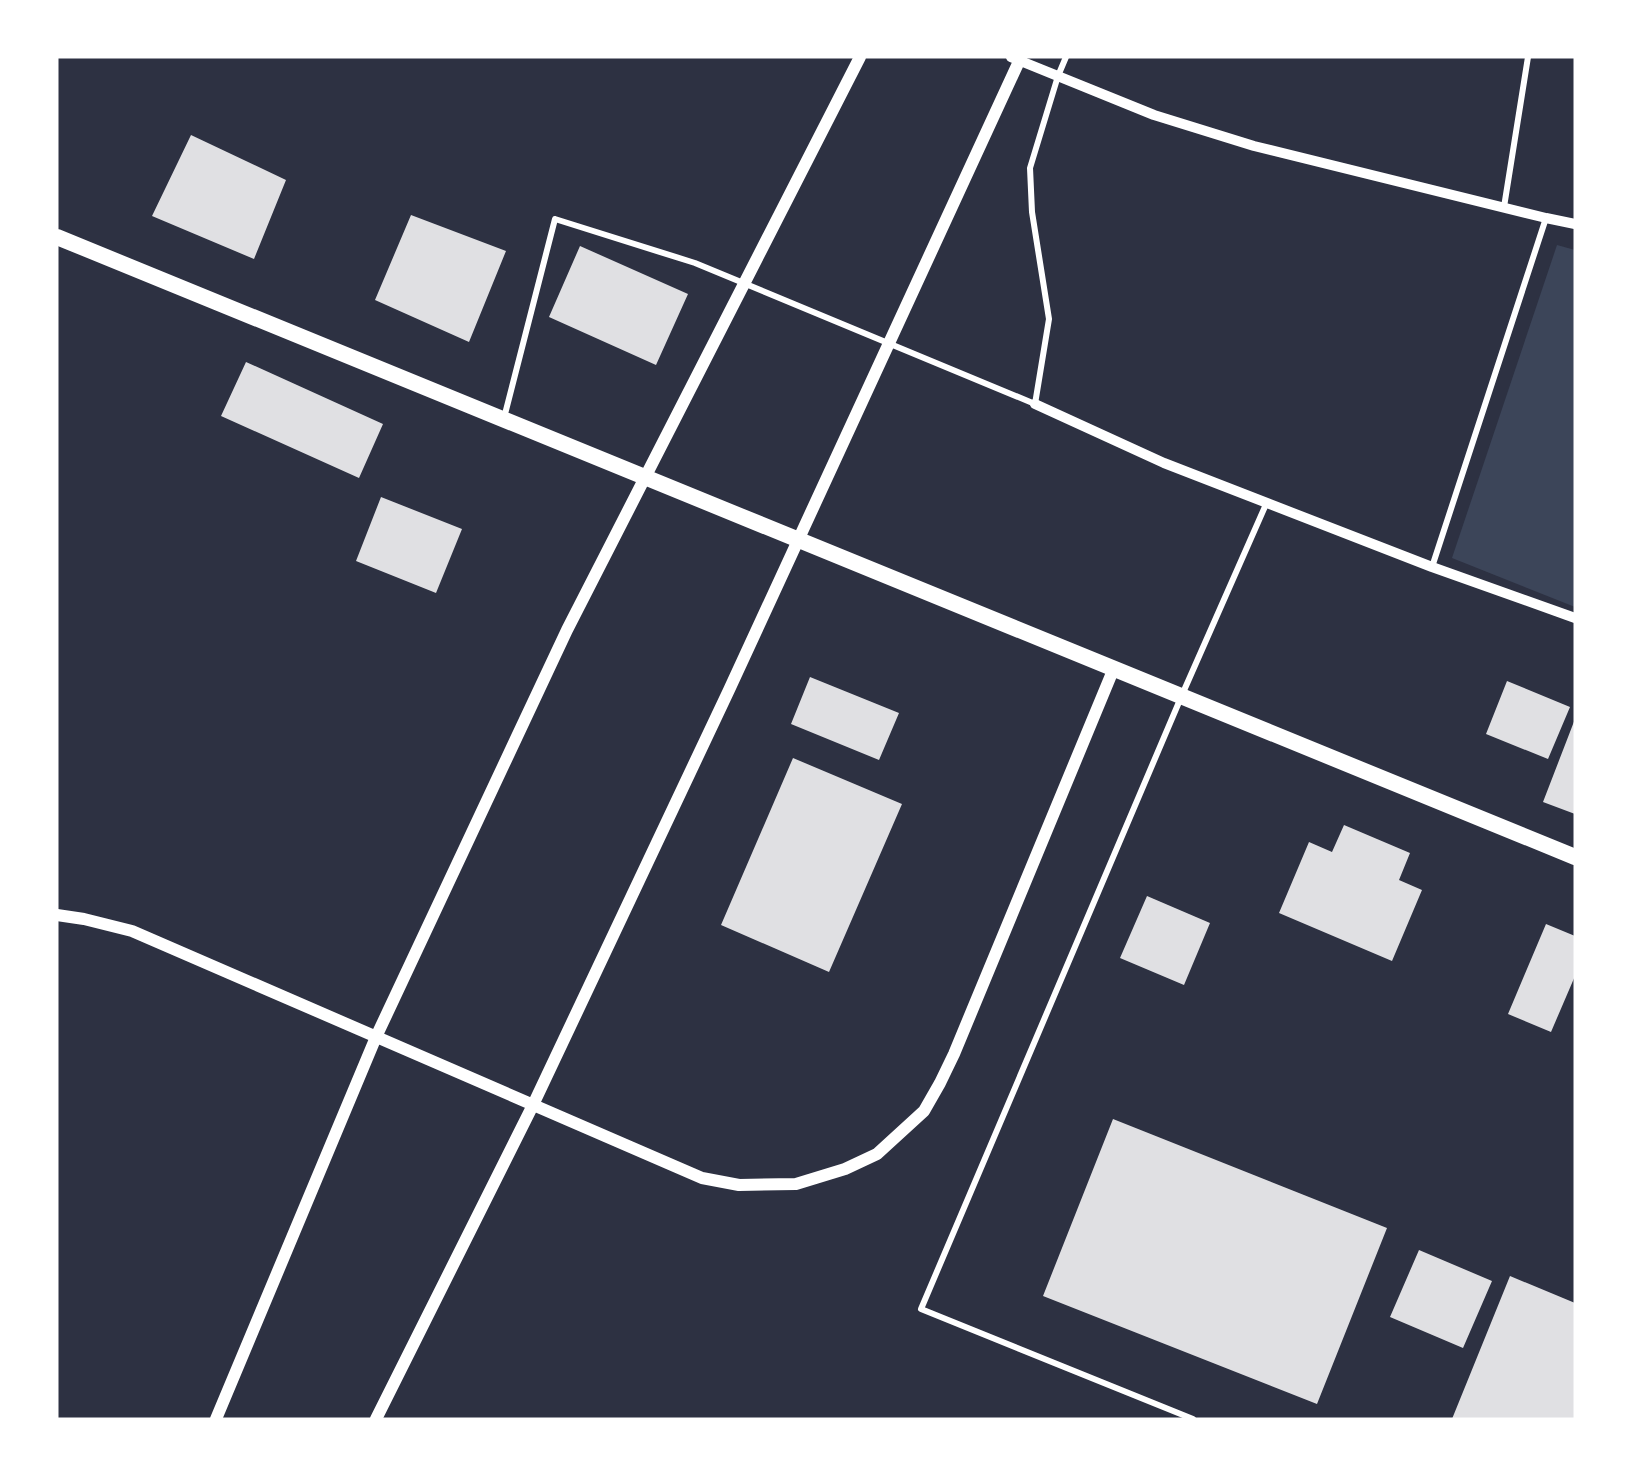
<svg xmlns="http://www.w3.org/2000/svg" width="1632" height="1476" font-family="Cabin,sans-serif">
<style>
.green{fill:#3c4559}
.building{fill:#e0e0e3}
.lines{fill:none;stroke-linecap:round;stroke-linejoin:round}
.minor{stroke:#fff;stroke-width:6}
.tertiary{stroke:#fff;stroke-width:10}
.secondary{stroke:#fff;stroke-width:12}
.trunk{stroke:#fff;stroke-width:16}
</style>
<rect width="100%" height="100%" fill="#2d3142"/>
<path class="green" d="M1557,245l18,5v357l-123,-49z"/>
<path class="building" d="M191,135l95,45 -32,79 -102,-43z
M411,215l95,36 -37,91 -94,-42z
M580,246l108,48 -32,71 -107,-48z
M246,362l137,62 -24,54 -138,-62z
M381,497l81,32 -26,64 -80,-32z
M810,677l89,36 -20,47 -88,-36z
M1507,681l63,26 -22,52 -62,-25z
M1575,719v95l-32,-12z
M793,758l109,46 -73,168 -108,-47z
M1344,825l66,28 -11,27 23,10 -30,71 -113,-48 30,-71 23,10z
M1147,896l63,27 -26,62 -64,-27z
M1546,924l29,12v40l-24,56 -43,-18z
M1113,1119l274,109 -70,176 -274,-108z
M1419,1250l73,31 -29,67 -73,-31z
M1510,1276l65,27v116h-123z"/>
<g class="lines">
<path class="minor" d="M1504,207l24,-150
M504,418l51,-199 140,44 340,141 14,-85 -17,-107 -2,-44 28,-92 8,-19
M1432,567l114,-349
M1193,1419l-272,-110 261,-614 85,-193"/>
<path class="tertiary" d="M1011,57l143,58 100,31 292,72 29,6
M1035,404l129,59 268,104 143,51"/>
<path class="secondary" d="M57,915l27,4 48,12 570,247 37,7 57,-1 49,-15 32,-15 47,-43 16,-28 14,-29 160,-386
M216,1419l160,-382 191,-407 293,-573
M376,1419l157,-314 196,-415 292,-633"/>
<path class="trunk" d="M57,237l1518,620"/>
</g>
<rect width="1632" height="1476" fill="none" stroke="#ffffff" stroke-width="117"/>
</svg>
